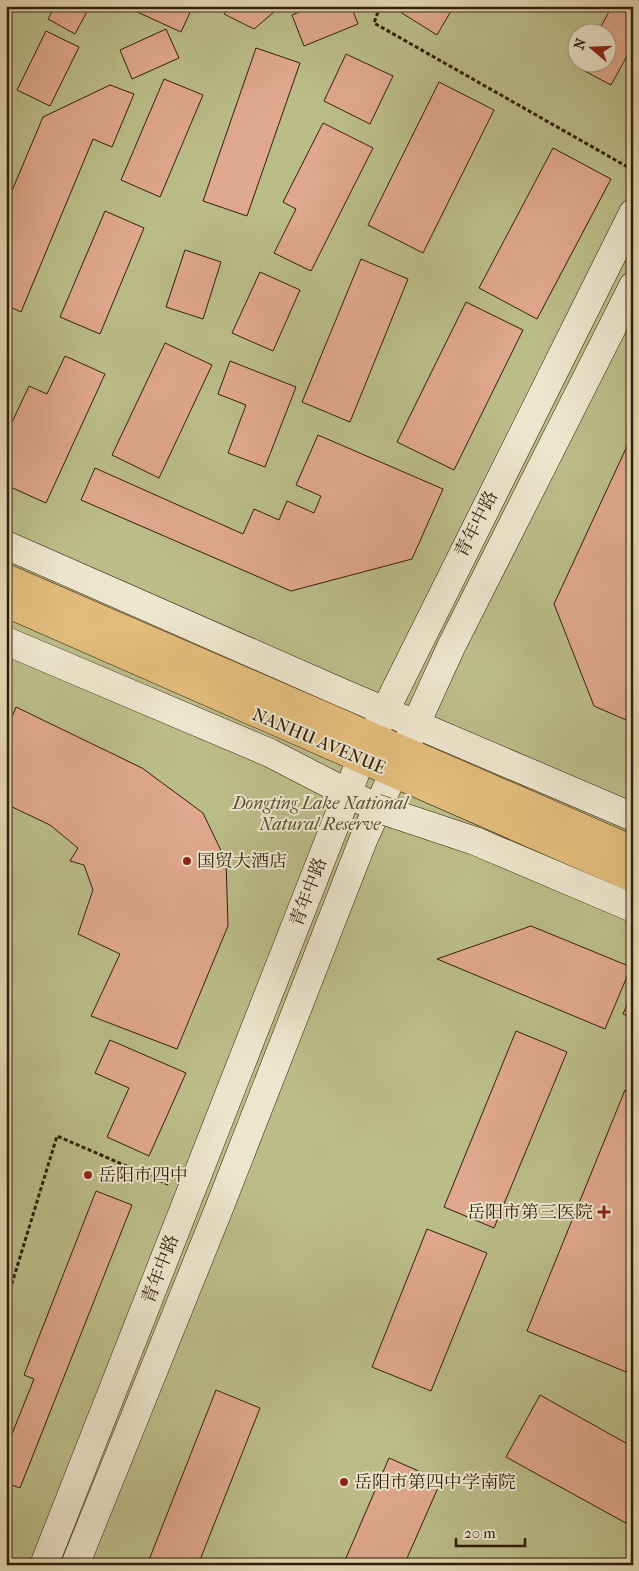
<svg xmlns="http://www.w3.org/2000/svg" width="639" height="1571" font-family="'IM FELL French Canon','Noto Serif SC',serif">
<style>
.green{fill:#bbbd89;stroke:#766e4a;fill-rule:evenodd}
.building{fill:#e0a88e;stroke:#321e0a}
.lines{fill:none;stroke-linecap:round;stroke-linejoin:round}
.secondary-casing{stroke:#321e0a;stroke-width:29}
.primary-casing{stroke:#321e0a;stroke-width:29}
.path{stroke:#321e0a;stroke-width:3;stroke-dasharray:4 2.5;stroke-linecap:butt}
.secondary{stroke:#ede6ce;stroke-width:28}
.primary{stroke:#e2bc7a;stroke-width:28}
.secondary-bridge-casing{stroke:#321e0a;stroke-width:29;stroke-linecap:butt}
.secondary-bridge{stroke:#ede6ce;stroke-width:28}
.poi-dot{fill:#8f2418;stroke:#ede6ce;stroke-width:2}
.labels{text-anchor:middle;stroke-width:4;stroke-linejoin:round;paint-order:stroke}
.street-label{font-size:18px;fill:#321e0a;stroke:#ede6ce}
.park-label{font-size:18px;font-style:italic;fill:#5b4e30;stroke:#ede6ce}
.poi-label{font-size:18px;fill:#321e0a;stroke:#ede6ce;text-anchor:start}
</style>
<rect width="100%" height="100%" fill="#e4d9b4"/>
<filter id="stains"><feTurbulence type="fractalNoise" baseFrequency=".004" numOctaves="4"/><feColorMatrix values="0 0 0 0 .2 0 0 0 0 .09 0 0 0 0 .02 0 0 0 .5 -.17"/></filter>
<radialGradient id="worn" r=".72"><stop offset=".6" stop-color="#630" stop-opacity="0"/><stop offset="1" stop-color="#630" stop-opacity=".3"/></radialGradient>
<path class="green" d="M6,6h627v1559h-627zM576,32h30v30h-30z"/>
<path class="building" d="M55,6h35l-15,28 -27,-15z
M138,6h55l-12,26 -46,-21z
M228,6h53l-27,23 -30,-15z
M314,6h37l7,18 -54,22 -12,-31z
M395,6h59l-17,29 -43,-27z
M612,6h21v39l-22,40 -32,-17 3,-6h24v-30h-8z
M166,29l13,29 -47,21 -12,-29z
M46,31l33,16 -29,59 -33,-16z
M256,48l44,15 -53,153 -44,-15z
M346,54l47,22 -23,48 -46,-23z
M164,79l39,16 -43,102 -39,-17z
M439,82l55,28 -71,143 -55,-28z
M110,85l24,9 -22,53 -19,-8 -72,173 -15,-7v-100l37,-88z
M323,123l50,25 -62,123 -37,-18 22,-44 -13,-7z
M553,148l58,31 -74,140 -58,-31z
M105,211l39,17 -44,106 -40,-17z
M185,250l36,12 -18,57 -37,-12z
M361,259l47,20 -58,143 -48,-20z
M260,272l40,18 -27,61 -41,-18z
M466,302l57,28 -69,140 -57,-28z
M165,343l47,22 -53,113 -47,-23z
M65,356l40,18 -59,129 -40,-18v-50l23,-49 18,8z
M230,361l66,26 -31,80 -37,-14 18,-48 -28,-11z
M318,435l125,54 -31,70 -121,32 -210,-91 14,-32 148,66 11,-25 25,11 8,-19 27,12 7,-17 -25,-11z
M628,444l5,2v277l-39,-17 -40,-102z
M16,707l126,61 61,45 23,48 2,65 -51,123 -86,-33 29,-62 -42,-20 15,-44 -9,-25 -14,-4 8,-13 -28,-23 -44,-21v-72z
M531,926l100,41 -26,62 -168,-70z
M633,990v28l-10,-4z
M516,1031l51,21 -73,176 -50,-21z
M110,1040l76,33 -37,83 -42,-19 22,-49 -34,-15z
M625,1090l8,3v263l-7,16 -99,-41z
M96,1191l36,14 -112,283 -14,-5v-34l28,-70 -10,-4z
M427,1229l60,24 -56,138 -59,-24z
M216,1390l44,18 -62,157h-51z
M540,1395l93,52v80l-127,-70z
M389,1458l52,23 -37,84h-61z"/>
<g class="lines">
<g class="secondary-casing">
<path id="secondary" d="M6,545l332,146 295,126
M6,641l264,112 93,48
M397,815l78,26 158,67
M44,1565l317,-806 272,-546
M75,1565l145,-359 144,-368 87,-191 182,-361"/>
</g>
<g class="primary-casing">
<path id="primary" d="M6,578l627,272
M6,603l627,275"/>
</g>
<path class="path" d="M380,6l-6,17 259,147
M6,1303l51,-167 111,48"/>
<use href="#secondary" class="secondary"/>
<use href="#primary" class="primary"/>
<g class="secondary-bridge-casing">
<path id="secondary-bridge" d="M376,808l21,7"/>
</g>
<use href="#secondary-bridge" class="secondary-bridge"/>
</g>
<g class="poi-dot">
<circle cx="187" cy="861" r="5"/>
<circle cx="88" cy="1175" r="5"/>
<path d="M601.5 1204.5h5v5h5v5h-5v5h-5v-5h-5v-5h5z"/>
<circle cx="344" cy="1482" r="5"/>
</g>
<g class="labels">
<g class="street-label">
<text transform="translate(476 524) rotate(-63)" y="6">青年中路</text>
<text transform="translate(319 741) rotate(23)" y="6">NANHU AVENUE</text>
<text transform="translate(308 892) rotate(-69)" y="6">青年中路</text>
<text transform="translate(160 1269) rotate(-69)" y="6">青年中路</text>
</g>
<g class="park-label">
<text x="320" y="809">Dongting Lake National<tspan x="320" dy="21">Natural Reserve</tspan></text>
</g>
<g class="poi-label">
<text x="197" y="867">国贸大酒店</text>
<text x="98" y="1181">岳阳市四中</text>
<text x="593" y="1218" text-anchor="end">岳阳市第三医院</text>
<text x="354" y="1488">岳阳市第四中学南院</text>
</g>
</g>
<rect width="639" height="1571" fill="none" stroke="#e4d9b4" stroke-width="25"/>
<rect x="8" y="8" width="624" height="1556" fill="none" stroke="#321e0a" stroke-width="2.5"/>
<rect x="12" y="12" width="614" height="1546" fill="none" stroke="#321e0a"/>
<g transform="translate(592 48) rotate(289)"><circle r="24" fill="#ede6ce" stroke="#a29680"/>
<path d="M0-4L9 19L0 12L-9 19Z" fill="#8f2418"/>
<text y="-8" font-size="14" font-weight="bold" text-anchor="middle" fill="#321e0a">N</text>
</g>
<path d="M456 1538v8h69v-8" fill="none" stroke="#321e0a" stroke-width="2.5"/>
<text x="464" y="1538" font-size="15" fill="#321e0a" stroke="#ede6ce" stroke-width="4" paint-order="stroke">20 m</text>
<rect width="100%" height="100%" filter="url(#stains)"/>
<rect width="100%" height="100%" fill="url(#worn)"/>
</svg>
